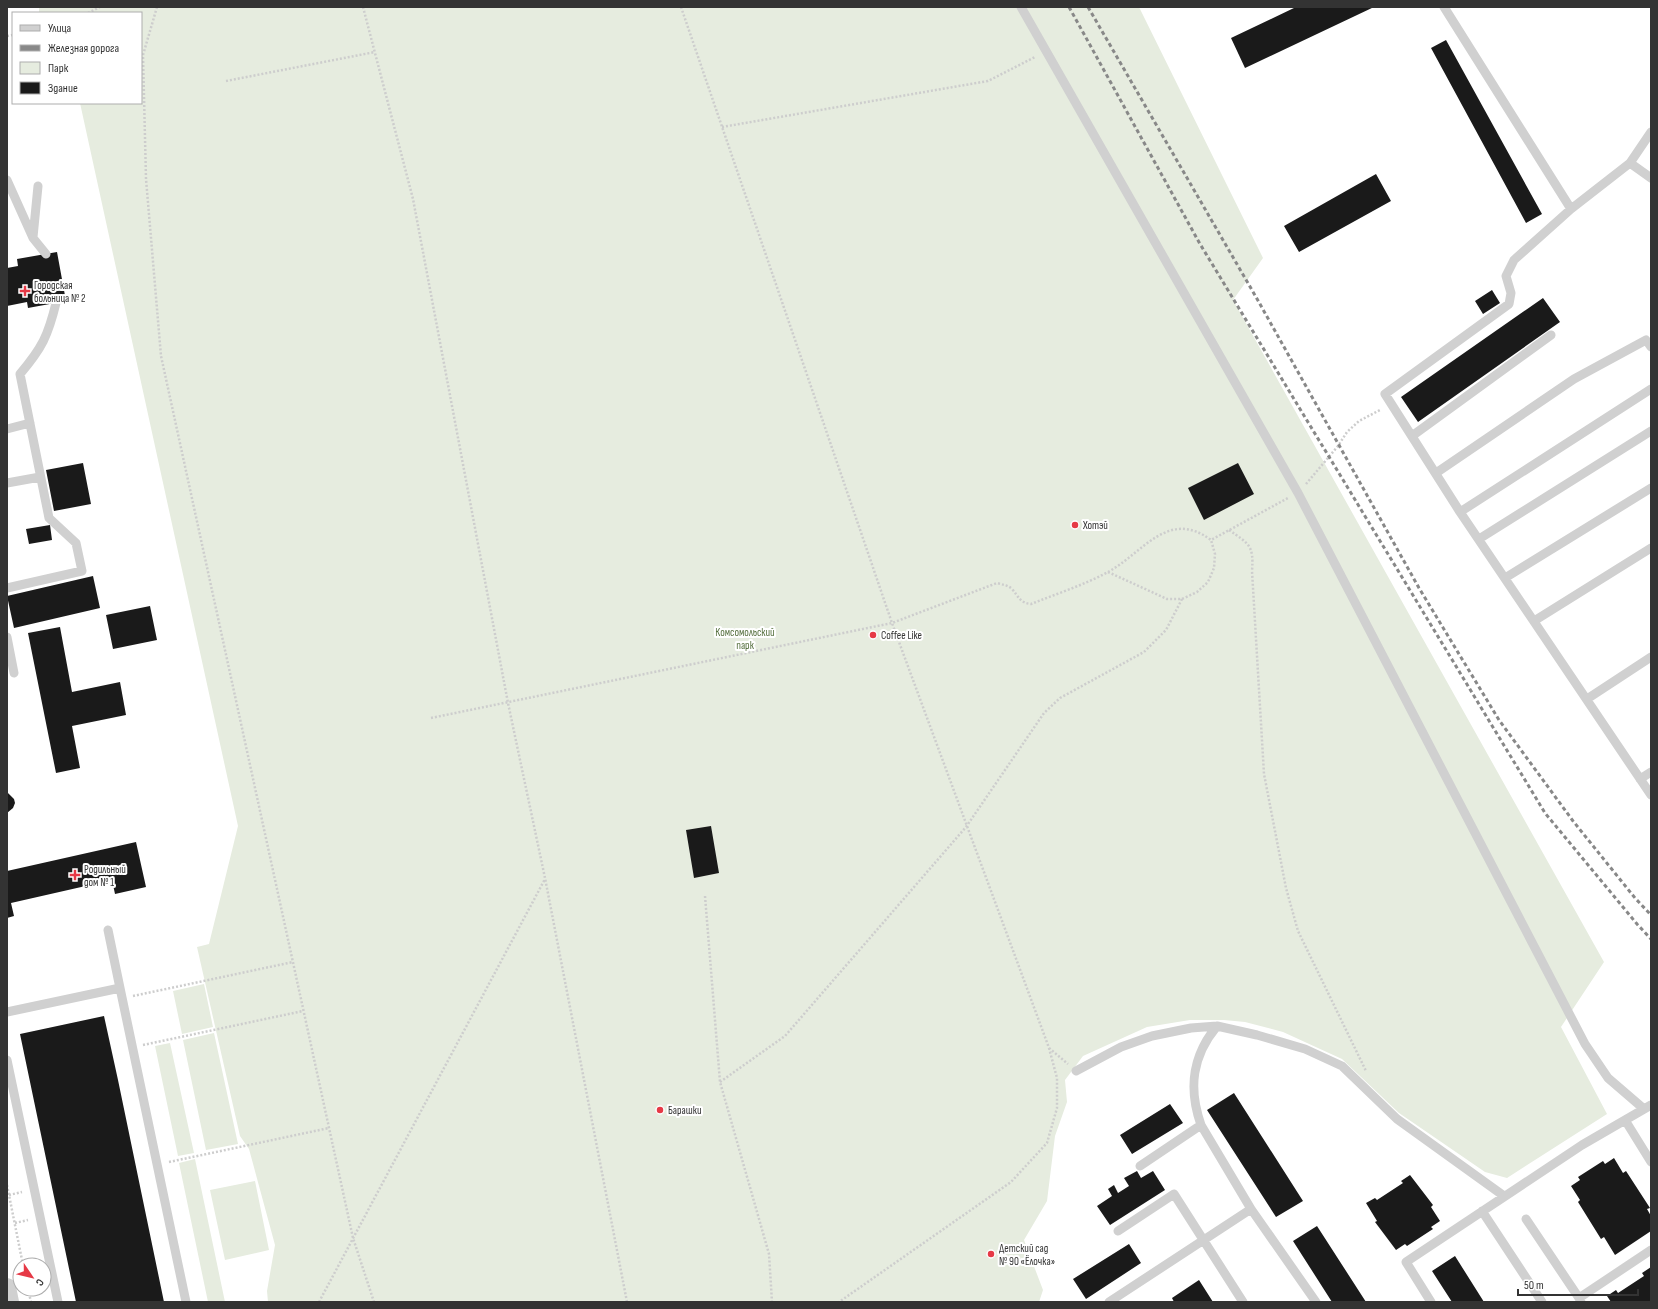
<svg xmlns="http://www.w3.org/2000/svg" width="1658" height="1309" font-family="'Sofia Sans Condensed',sans-serif">
<style>
.green{fill:#e6ecdf}
.building{fill:#1a1a1a}
.lines{fill:none;stroke-linecap:round;stroke-linejoin:round}
.path{stroke:#cdcdcd;stroke-width:2.5;stroke-dasharray:2 2;stroke-linecap:butt}
.service{stroke:#d0d0d0;stroke-width:9}
.minor{stroke:#d0d0d0;stroke-width:18}
.rail{stroke:#888;stroke-width:3;stroke-dasharray:4 3;stroke-linecap:butt}
.poi-dot{fill:#e63946;stroke:#fff;stroke-width:1.5}
.labels{text-anchor:middle;stroke-width:4;stroke-linejoin:round;paint-order:stroke}
.poi-label{font-size:11px;fill:#333;stroke:#fff;text-anchor:start}
.park-label{font-size:11px;fill:#56703f;stroke:#fff}
</style>
<rect width="100%" height="100%" fill="#fff"/>
<path class="green" d="M39,7h1100l124,251 -30,42 371,662 -43,65 46,87 -100,64 -22,-6 -86,-59 -57,-54 -59,-27 -38,-10 -21,-2h-34l-43,7 -64,29 -18,24 2,22 -12,34 -8,65 -23,39 19,50 -4,12h-771l-1,-11 8,-46 -26,-96 -9,-13 -43,-189 12,-3 29,-118 -158,-723h61v-90h-102z
M204,984l9,43 -31,7 -9,-43z
M214,1033l24,111 -32,6 -23,-110z
M170,1043l24,110 -16,3 -23,-110z
M195,1159l30,143h-17l-29,-139z
M255,1181l14,69 -44,10 -15,-70z"/>
<path class="building" d="M1296,7h78l-129,61 -14,-30z
M1446,40l96,174 -16,9 -95,-175z
M1376,174l15,27 -92,51 -15,-26z
M57,252l9,49 -38,7 -1,-6 -20,4v-38l11,-2 -1,-7z
M1492,290l8,13 -17,11 -8,-13z
M1543,298l17,24 -142,100 -17,-25z
M83,463l8,41 -37,7 -8,-41z
M1238,463l16,31 -50,26 -16,-32z
M50,525l2,15 -23,4 -3,-15z
M93,576l7,32 -86,20 -7,-32z
M150,606l7,34 -44,9 -7,-34z
M60,627l12,65 48,-10 6,33 -54,11 8,42 -24,5 -28,-140z
M7,792l7,7 1,4 -2,5 -6,5z
M711,826l8,47 -25,5 -8,-48z
M136,842l10,45 -31,7 -3,-14 -101,23 3,13 -7,2v-47z
M104,1016l14,64 46,222h-88l-56,-268z
M1234,1093l69,108 -27,16 -69,-107z
M1170,1104l13,19 -51,31 -12,-19z
M1614,1158l9,15 3,-2 24,37 -3,1 4,7v15l-36,24 -11,-18 -3,2 -23,-37 2,-2 -9,-14 9,-6 -2,-3 25,-16 2,3z
M1137,1171l4,7 12,-7 12,19 -55,35 -13,-19 15,-10 -4,-7 6,-4 4,8 11,-7 -5,-8z
M1410,1175l23,30 -2,2 9,14 -9,6 2,2 -26,17 -2,-2 -9,6 -21,-28 2,-1 -11,-18 9,-5 2,2 26,-17 -2,-2z
M1317,1226l49,76h-34l-39,-61z
M1129,1244l12,19 -55,36 -13,-20z
M1455,1256l29,46h-32l-20,-31z
M1651,1267v35h-40l-4,-6 9,-6 2,3 26,-17 -2,-3z
M1199,1280l14,22h-39l-2,-4z"/>
<g class="lines">
<path class="path" d="M157,7l-14,48 3,124 15,177 192,882 21,64
M363,7l50,192 95,504 37,175 82,424
M681,7l211,616 157,425 8,30v30l-10,35 -36,39 -172,120
M88,13l12,-6
M7,36l6,-1
M226,81l149,-29
M722,127l266,-46 47,-24
M1306,484l32,-38 9,-14 12,-11 21,-11
M1229,530c20,14 25,15 23,41l12,203 22,114 12,43 68,140
M1108,572l59,27h15l15,-7 11,-10 6,-14 1,-14 -4,-14
M431,718l461,-95 105,-40c6,2 11,2 15,6 7,8 8,14 19,15 25,-10 53,-19 77,-32 35,-19 60,-64 103,-32l77,-42
M705,896l15,186 49,172 3,48
M133,996l160,-34
M143,1045l160,-34
M1049,1048l19,16
M720,1082l65,-46 181,-209 78,-114 16,-15 84,-46 22,-22 16,-31
M169,1162l160,-34
M7,1185l16,80
M9,1195l13,-3
M15,1223l13,-3
M28,1289l3,13
M319,1302l226,-423"/>
<path class="service" d="M1021,7l277,486 287,551 23,34 36,31
M1444,7l127,202
M1651,132l-21,31 -59,46 -57,51 -8,16 5,17 -2,11 -124,90 75,118 191,283
M1630,163l21,15
M7,180l26,58 13,16
M33,237l5,-51
M7,429l23,-6
M1412,436l139,-101
M1436,473l138,-94 72,-39 5,7
M7,483l33,-6
M1460,512l191,-123
M1479,539l172,-108
M1505,578l146,-90
M7,588l75,-17 -6,-28 -27,-25 -29,-144c22,-26 28,-38 36,-71
M1534,621l117,-73
M7,637l7,36
M1587,699l64,-42
M1640,779l11,-7
M108,930l12,58
M7,1012l113,-24 66,314
M1217,1026c-25,30 -29,62 -16,99l50,84 65,93
M7,1060l51,242
M1076,1071l45,-24 31,-11 39,-8 26,-2 40,9 48,14 37,17 55,53 107,77
M1625,1120l26,42
M1140,1166l61,-41
M1482,1211l60,91
M1526,1219l53,79
M1118,1231l56,-37 69,108
M1109,1302l142,-93
M1431,1302l-25,-40 176,-117 69,-40
M1581,1302l-2,-4 72,-48"/>
<path class="minor" d="M7,1287l3,15"/>
<path class="rail" d="M1069,7l131,237 345,569 92,111 14,15
M1088,7l168,290 163,291 80,132 74,101 62,77 16,17"/>
</g>
<g class="poi-dot">
<path d="M23 285h4v4h4v4h-4v4h-4v-4h-4v-4h4z"/>
<circle cx="1075" cy="525" r="4"/>
<circle cx="873" cy="635" r="4"/>
<path d="M73 869h4v4h4v4h-4v4h-4v-4h-4v-4h4z"/>
<circle cx="660" cy="1110" r="4"/>
<circle cx="991" cy="1254" r="4"/>
</g>
<g class="labels">
<g class="poi-label">
<text x="34" y="289">Городская<tspan x="34" dy="13">больница № 2</tspan></text>
<text x="1083" y="529">Хотэй</text>
<text x="881" y="639">Coffee Like</text>
<text x="84" y="873">Родильный<tspan x="84" dy="13">дом № 1</tspan></text>
<text x="668" y="1114">Барашки</text>
<text x="999" y="1252">Детский сад<tspan x="999" dy="13">№ 90 «Ёлочка»</tspan></text>
</g>
<g class="park-label">
<text x="745" y="636">Комсомольский<tspan x="745" dy="13">парк</tspan></text>
</g>
</g>
<rect width="1658" height="1309" fill="none" stroke="#333333" stroke-width="16"/>
<rect x="12" y="12" width="130" height="92" fill="#ffffff" stroke="#adadad"/>
<rect x="20" y="25" width="20" height="6" fill="#d0d0d0" stroke="#adadad"/>
<text x="48" y="32" font-size="12" fill="#333333">Улица</text>
<rect x="20" y="45" width="20" height="6" fill="#888888" stroke="#adadad"/>
<text x="48" y="52" font-size="12" fill="#333333">Железная дорога</text>
<rect x="20" y="62" width="20" height="12" fill="#e6ecdf" stroke="#adadad"/>
<text x="48" y="72" font-size="12" fill="#333333">Парк</text>
<rect x="20" y="82" width="20" height="12" fill="#1a1a1a" stroke="#adadad"/>
<text x="48" y="92" font-size="12" fill="#333333">Здание</text>
<g transform="translate(32 1277) rotate(125)"><circle r="19" fill="#ffffff" stroke="#adadad"/>
<path d="M0-3L7 15L0 10L-7 15Z" fill="#e63946"/>
<text y="-6" font-size="11" font-weight="bold" text-anchor="middle" fill="#333333">С</text>
</g>
<path d="M1518 1289v6h120v-6" fill="none" stroke="#333333" stroke-width="2"/>
<text x="1524" y="1289" font-size="12" fill="#333333" stroke="#ffffff" stroke-width="3" paint-order="stroke">50 m</text>
</svg>
